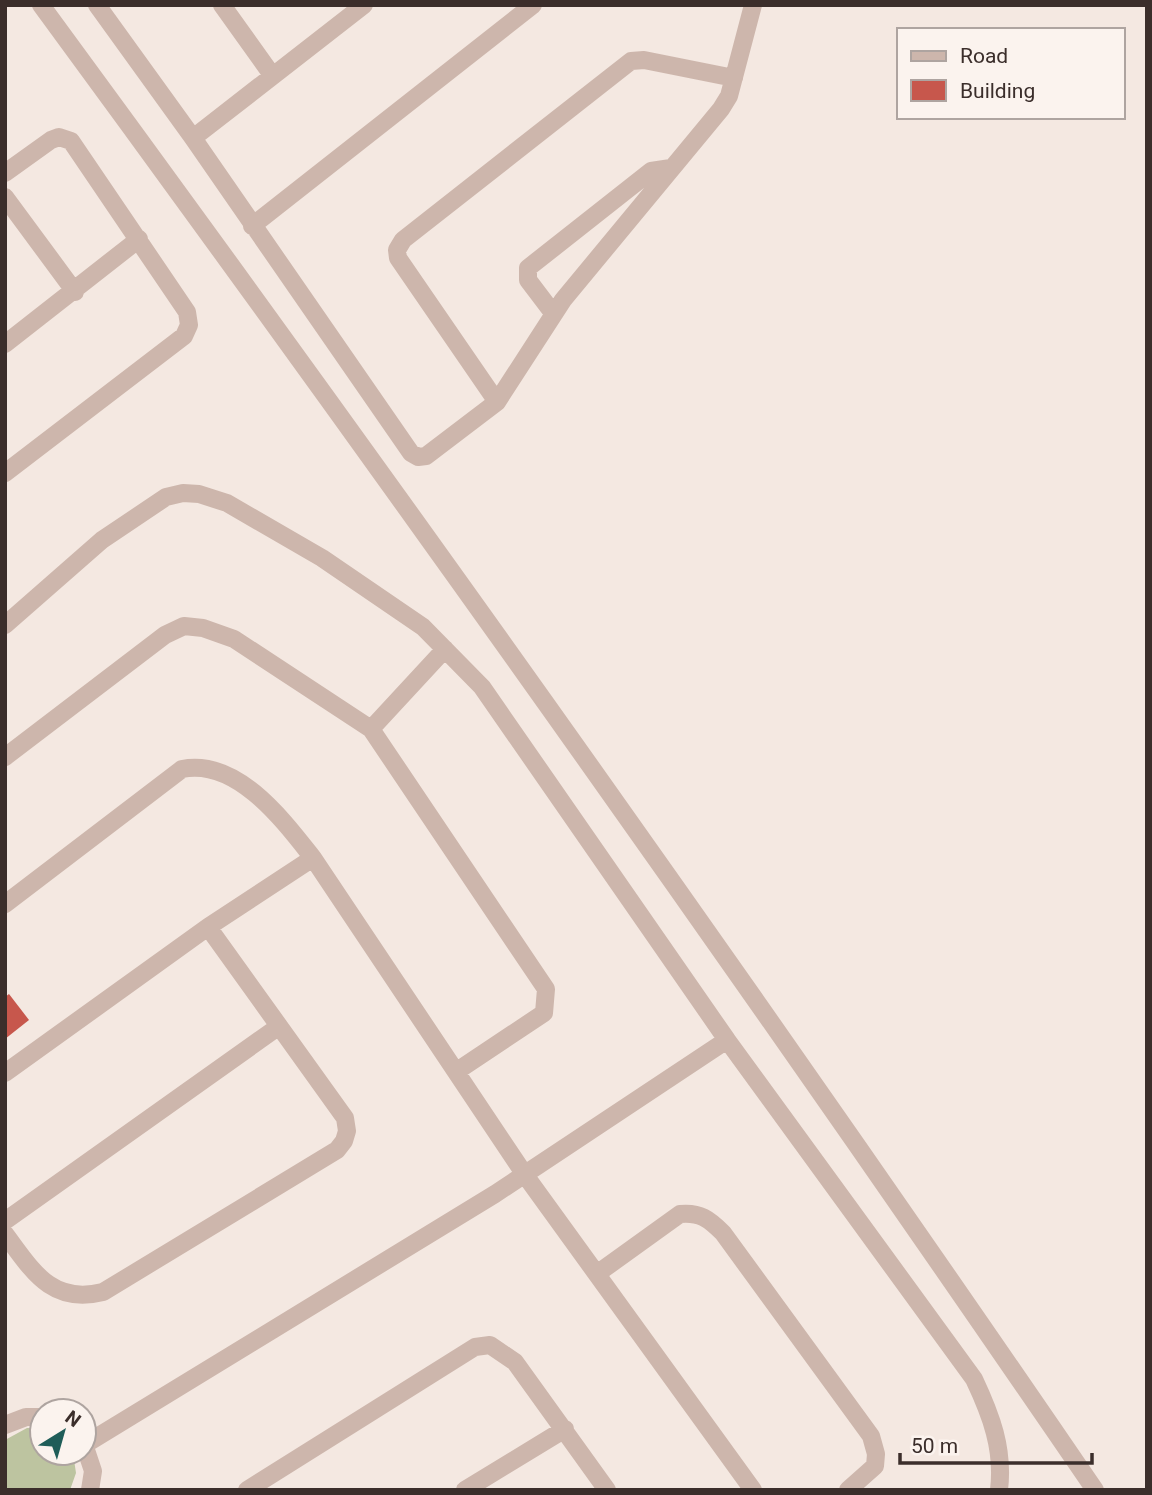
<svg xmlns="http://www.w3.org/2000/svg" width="1152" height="1495" font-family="Roboto,sans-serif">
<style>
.green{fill:#bdc4a0}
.building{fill:#c7574c}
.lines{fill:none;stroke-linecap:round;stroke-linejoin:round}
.street{stroke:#cdb6ac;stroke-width:18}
</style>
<rect width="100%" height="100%" fill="#f4e8e1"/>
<path class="green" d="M27,1428h15v25h31l3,20 -6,17h-65v-50z"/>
<path class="building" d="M9,994l20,26 -24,19v-42z"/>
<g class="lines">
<path class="street" d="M41,5c359,489 711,984 1054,1485
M97,5l96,133 218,315 7,4 8,-1 71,-54 66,-102 158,-191 8,-13 24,-91
M222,5l50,70
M193,138l171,-133
M5,173l46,-33 8,-3 12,4 116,171 2,13 -5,11 -179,137
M5,197l70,95
M252,226l281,-221
M553,313l-25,-33v-12l123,-97 20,-3
M5,344l134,-105
M497,402l-99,-144 -1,-8 6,-10 228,-179 13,-1 90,18
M5,625l97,-85 64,-43 17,-4 16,1 28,9 95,55 101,69 59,60 245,353 247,339c17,36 30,70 25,111
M371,729l74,-80
M5,757l160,-122 19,-9 19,2 31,11 137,90 175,260 -2,24 -87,58
M5,904l177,-135c55,-11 101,51 131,89l212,317 228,315
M5,1073l203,-146 105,-69
M5,1221l273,-194
M5,1234c27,36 46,71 98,58l234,-142 7,-9 3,-10 -2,-13 -137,-191
M598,1273l82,-59c20,-2 29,5 43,19l148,203 5,18 -1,12 -27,24
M5,1425l21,-8h16
M84,1444l9,27 -3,19
M84,1445l411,-251 232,-154
M247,1490l228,-143 15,-2 25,17 92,128
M465,1490l100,-61"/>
</g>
<rect width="1152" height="1495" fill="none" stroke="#3b2e2b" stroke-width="14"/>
<rect x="897" y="28" width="228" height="91" fill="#fbf3ee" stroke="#aea4a0" stroke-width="2"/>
<rect x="911" y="51" width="35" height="10" fill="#cdb6ac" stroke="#aea4a0" stroke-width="2"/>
<text x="960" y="63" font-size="21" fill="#3b2e2b">Road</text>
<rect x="911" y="80" width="35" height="21" fill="#c7574c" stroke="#aea4a0" stroke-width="2"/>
<text x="960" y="98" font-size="21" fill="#3b2e2b">Building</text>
<g transform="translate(63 1432) rotate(37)"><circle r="33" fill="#fbf3ee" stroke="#aea4a0" stroke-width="2"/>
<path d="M0-5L12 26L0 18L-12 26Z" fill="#1f5d58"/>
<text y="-10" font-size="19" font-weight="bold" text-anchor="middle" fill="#3b2e2b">N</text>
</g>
<path d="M900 1453v10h192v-10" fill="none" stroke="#3b2e2b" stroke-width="3.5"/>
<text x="911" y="1453" font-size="21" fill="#3b2e2b" stroke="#fbf3ee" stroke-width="5" paint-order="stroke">50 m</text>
</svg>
